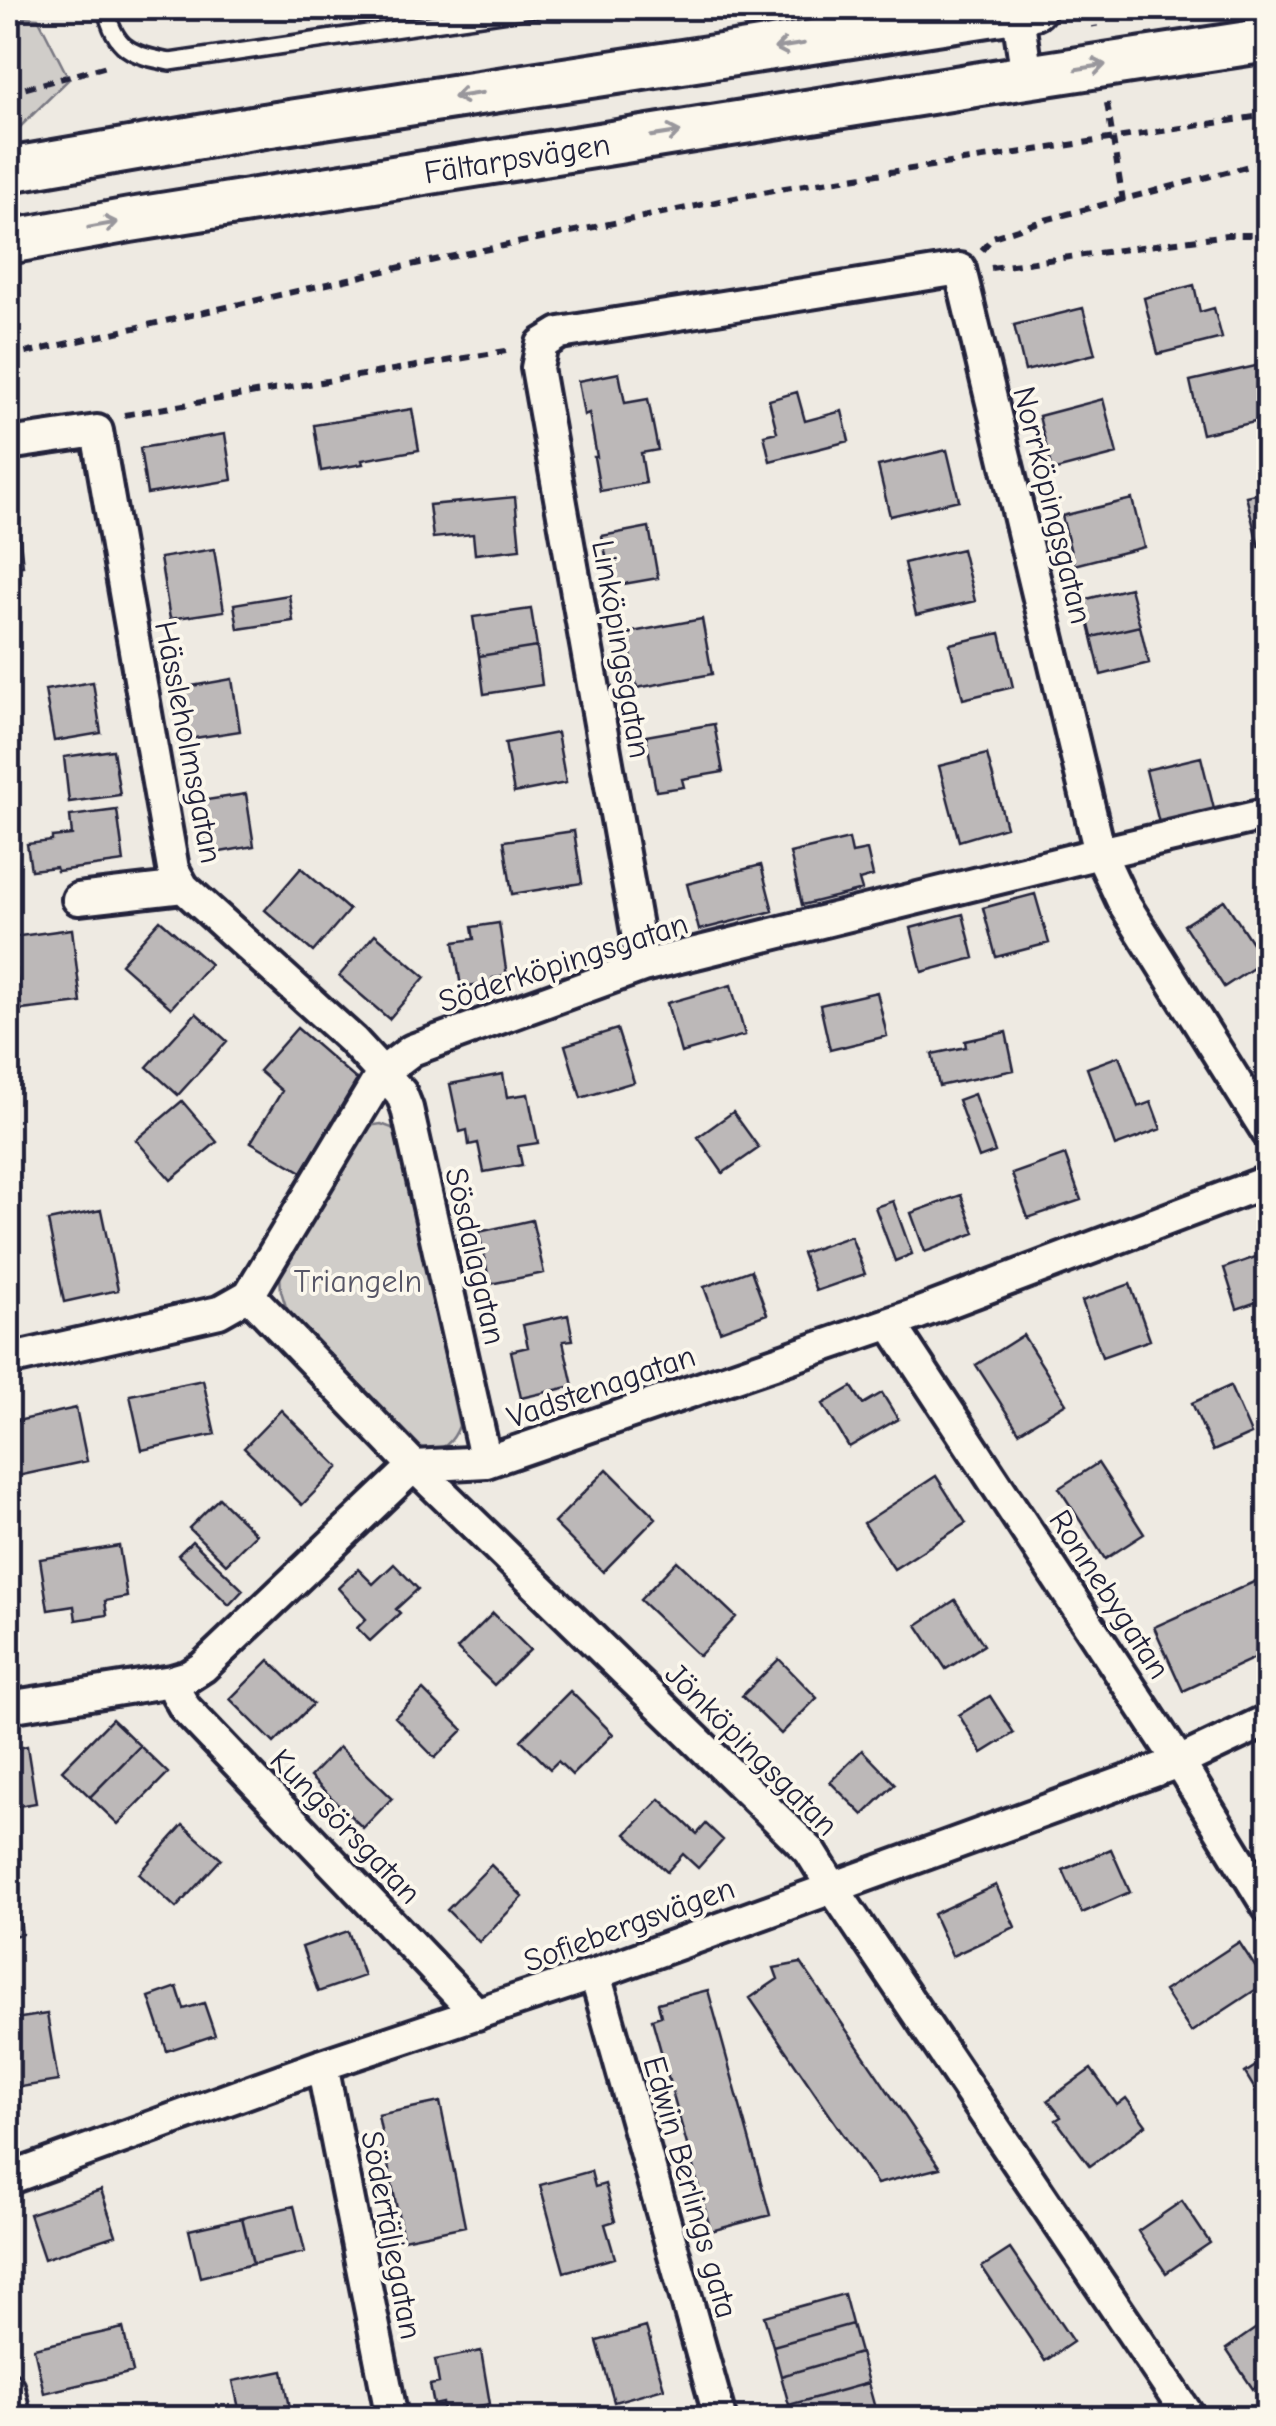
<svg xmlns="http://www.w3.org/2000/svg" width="1276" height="2426" font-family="'Comic Neue',sans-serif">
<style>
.green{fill:#d0cdc9;stroke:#797882;stroke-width:2.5}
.building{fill:#bcb8b8;stroke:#22223b;stroke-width:2.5}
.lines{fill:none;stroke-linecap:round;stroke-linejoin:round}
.service-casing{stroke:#22223b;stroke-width:22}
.minor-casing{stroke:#22223b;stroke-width:38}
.secondary-casing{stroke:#22223b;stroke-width:50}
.path{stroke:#22223b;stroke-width:6;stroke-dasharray:10 8;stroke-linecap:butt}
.service{stroke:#fbf7ec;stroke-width:15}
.minor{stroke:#fbf7ec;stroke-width:30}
.secondary{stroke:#fbf7ec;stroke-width:42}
.oneway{stroke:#99979c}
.labels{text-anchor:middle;stroke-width:8;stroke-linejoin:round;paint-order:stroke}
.street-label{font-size:32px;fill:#22223b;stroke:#fbf7ec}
.park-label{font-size:32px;fill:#565566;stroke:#fbf7ec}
</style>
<rect width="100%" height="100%" fill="#eeeae2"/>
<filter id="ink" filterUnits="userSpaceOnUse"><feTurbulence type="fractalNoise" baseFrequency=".01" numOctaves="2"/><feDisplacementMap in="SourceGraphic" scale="20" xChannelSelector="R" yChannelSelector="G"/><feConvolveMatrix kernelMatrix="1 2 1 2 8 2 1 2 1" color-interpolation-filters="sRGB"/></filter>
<g filter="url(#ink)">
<path class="green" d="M8,16l30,2 31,61 -49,48 -12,2z
M381,1124l11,4 8,12 59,286c-6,16 -16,26 -34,25l-138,-141 -6,-19 -1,-17 80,-140 9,-8z"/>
<path class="building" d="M1194,285l6,27 14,-4 8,30 -64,16 -14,-56z
M1083,308l12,46 -70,17 -11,-46z
M1260,365l8,35v19l-66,15 -12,-53z
M619,373l6,30 23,-4 10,51 -17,3 5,30 -46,8 -6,-34h3l-8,-44 -5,2 -6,-34z
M797,392l8,29 37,-10 7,30 -79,20 -6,-26 13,-3 -8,-32z
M1103,399l14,55 -65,17 -13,-55z
M412,409l7,41 -57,10 1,4 -42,7 -7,-46z
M225,434l7,46 -85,14 -7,-46z
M947,450l12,50 -69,16 -12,-50z
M1268,491v54l-9,2 -13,-51z
M515,497l5,52 -45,5 -2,-20 -40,4 -4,-33z
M1132,499l12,48 -70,18 -12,-49z
M16,506l7,60 -15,2v-61z
M649,527l9,51 -46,8 -10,-50z
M214,549l10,62 -54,8 -10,-61z
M962,549l13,52 -59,14 -12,-52z
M1130,588l10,38 -48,11 -9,-37z
M289,595l4,26 -55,8 -4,-25z
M531,609l6,38 -58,9 -6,-39z
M702,619l10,55 -75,14 -10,-55z
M1140,626l9,37 -48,12 -9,-38z
M1000,633l13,54 -50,12 -13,-55z
M537,647l5,38 -58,9 -5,-38z
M232,679l8,52 -52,8 -8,-51z
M93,682l8,51 -47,8 -9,-51z
M714,724l9,48 -41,7 2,8 -28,4 -10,-55z
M557,733l9,50 -52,10 -9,-50z
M113,750l7,45 -51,7 -5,-45z
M987,754l19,73 -47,14 -20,-75z
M1201,757l13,52 -55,14 -13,-53z
M246,794l8,52 -45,8 -9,-53z
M117,810l7,52 -67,9 -1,-4 -25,3 -4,-26 25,-3v-4l20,-2 -2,-19z
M574,831l8,52 -70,11 -8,-53z
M849,839l3,14 15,-3 6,26 -14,4 3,10 -60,15 -12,-52z
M761,865l12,46 -74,19 -12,-46z
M301,868l48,42 -36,42 -48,-42z
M1035,894l14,49 -53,14 -13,-49z
M1224,900l40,61 -40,26 -40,-62z
M963,914l11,44 -52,14 -11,-44z
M160,920l50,44 -39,44 -50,-44z
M499,923l8,53 -14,2 1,4 -33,5 -7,-45 20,-3 -2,-12z
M72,929l9,74 -60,7 -9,-73z
M375,934l50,43 -36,42 -50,-43z
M731,985l14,50 -64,18 -14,-50z
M877,992l10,44 -57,14 -10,-45z
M196,1013l31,28 -49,54 -31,-28z
M297,1028l60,52 -55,92 -51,-30 31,-51 -23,-20z
M617,1029l17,53 -53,16 -16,-53z
M1006,1032l8,38 -75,16 -7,-32 34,-7 -1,-6z
M1119,1056l19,51 13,-5 10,27 -46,17 -28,-78z
M503,1074l4,23 21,-3 10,49 -20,3 4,19 -38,7 -6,-29 -9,2 -2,-15 -7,2 -10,-48z
M974,1094l21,58 -16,6 -21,-58z
M182,1101l35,41 -46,38 -35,-40z
M733,1112l26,36 -36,25 -25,-36z
M1065,1155l16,45 -53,18 -16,-44z
M961,1195l14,38 -50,19 -14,-39z
M893,1201l19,53 -17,7 -20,-54z
M101,1210l17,80 -54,12 -16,-81z
M532,1220l12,53 -54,11 -11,-52z
M851,1236l14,38 -49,17 -14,-38z
M1267,1253l1,45 -31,11 -13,-41z
M751,1270l16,44 -47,17 -16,-44z
M1130,1284l20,56 -48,17 -20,-56z
M568,1315l5,25 -10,1 10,45 -52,12 -10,-47 17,-4 -5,-22z
M1023,1335l43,68 -47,29 -43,-67z
M203,1380l12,54 -73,16 -12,-55z
M1230,1386l21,48 -38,17 -21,-48z
M852,1387l11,17 19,-11 16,26 -49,28 -26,-43z
M76,1408l11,53 -74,16 -5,-23v-31z
M281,1410l58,57 -37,38 -58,-57z
M1098,1463l46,71 -39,25 -46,-71z
M607,1469l49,49 -53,54 -49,-49z
M936,1476l30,47 -72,46 -30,-46z
M219,1498l37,36 -30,30 -37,-36z
M192,1541l51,49 -14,15 -51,-50z
M119,1546l8,51 -22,4 2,14 -31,5 -2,-14 -26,4 -8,-51z
M677,1561l59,56 -37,39 -59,-56z
M394,1564l24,25 -22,20 4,4 -30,28 -13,-13 9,-9 -28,-31 20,-19 15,15z
M1256,1581l12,28v43l-85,39 -29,-64z
M955,1600l29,45 -38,24 -29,-44z
M493,1613l37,37 -36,35 -37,-36z
M779,1659l38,39 -36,36 -39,-38z
M269,1660l44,44 -39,39 -44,-44z
M423,1690l40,40 -28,28 -40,-41z
M570,1691l43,43 -41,41 -14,-14 -8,8 -29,-29z
M990,1696l24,37 -32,20 -23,-38z
M112,1719l28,27 -50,51 -28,-27z
M27,1746l9,57 -24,4 -4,-28v-29z
M140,1746l28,27 -50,51 -28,-27z
M339,1747l53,51 -29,30 -53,-51z
M862,1750l33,34 -32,31 -33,-33z
M660,1799l37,35 9,-10 17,16 -25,28 -15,-14 -16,18 -41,-38z
M183,1825l38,34 -45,49 -37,-34z
M1111,1849l19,43 -48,21 -19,-43z
M491,1865l32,32 -44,45 -32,-32z
M996,1885l19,42 -63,29 -19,-42z
M15,1888l7,46 -14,3v-48z
M348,1931l16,45 -46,16 -16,-45z
M1239,1942l27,41 -75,49 -27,-41z
M801,1963l139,205 -63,16 -127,-186 28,-19 -4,-11z
M177,1987l7,22 20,-6 11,32 -48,16 -18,-54z
M708,1990l62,225 -59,16 -59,-212 9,-3 -3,-13z
M47,2014l11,67 -50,8v-69z
M1268,2058v53l-23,-38z
M1091,2069l26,36 9,-7 20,27 -56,41 -34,-46 5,-3 -13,-17z
M440,2102l25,124 -62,13 -25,-124z
M591,2171l4,16 10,-3 10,37 -10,3 10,34 -51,14 -24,-87z
M101,2190l15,45 -72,24 -15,-45z
M1182,2201l28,42 -44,30 -28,-42z
M294,2206l11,46 -52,12 -11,-46z
M242,2218l11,46 -53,13 -11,-47z
M1010,2249l63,93 -28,19 -63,-94z
M844,2294l8,30 -79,22 -9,-30z
M1265,2322l3,5v52l-15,10 -27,-40z
M852,2324l8,29 -79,23 -8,-30z
M646,2327l18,61 -50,14 -17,-61z
M123,2328l10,44 -89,21 -10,-45z
M481,2351l9,53 -46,8 -1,-9 -9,2 -4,-20 9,-2 -4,-23z
M860,2353l8,30 -79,22 -8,-29z
M283,2371l9,47h-51l-8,-37z
M868,2383l8,29 -24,6h-59l-4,-13z"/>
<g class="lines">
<g class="service-casing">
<path id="service" d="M106,8c8,41 26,47 64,54l366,-54"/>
</g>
<g class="minor-casing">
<path id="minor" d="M1017,8l10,69
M8,444l89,-13 76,438 10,18 169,153 49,53 6,15 79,354
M78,899l105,-12
M643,966l-106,-598 5,-24 18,-11 400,-64 140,584 23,49 145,231
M249,1295l165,171 396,385 23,37 357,530
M890,1323l289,439 89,145
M8,1360l211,-48 30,-17 134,-223 29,-22 231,-84 457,-113 168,-39
M172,1681l5,13 8,14 292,306
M8,1707l164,-26 17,-5 14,-9 211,-201 72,-4 431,-148 351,-133
M595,1974l125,444
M322,2065l70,353
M8,2179l314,-114 273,-91 273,-99 311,-113 89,-42
M8,2388l7,30"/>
</g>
<g class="secondary-casing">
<path id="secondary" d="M8,170l256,-44 770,-118
M8,242l122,-22 851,-136 287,-44"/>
</g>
<path class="path" d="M1092,8l3,19
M8,93l99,-27
M1107,103l16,98
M982,250l11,-13 52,-17 223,-59
M991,268l236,-33h29l12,6
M8,357l398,-91 372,-77 490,-74
M124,415l382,-64"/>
<use href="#service" class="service"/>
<use href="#minor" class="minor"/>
<use href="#secondary" class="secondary"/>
</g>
<defs><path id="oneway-shaft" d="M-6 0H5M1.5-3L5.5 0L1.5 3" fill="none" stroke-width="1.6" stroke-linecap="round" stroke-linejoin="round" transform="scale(2.5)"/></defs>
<g class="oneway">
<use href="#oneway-shaft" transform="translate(789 46) rotate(171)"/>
<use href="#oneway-shaft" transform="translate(1091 67) rotate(-9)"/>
<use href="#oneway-shaft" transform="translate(468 95) rotate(171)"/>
<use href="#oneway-shaft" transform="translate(666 134) rotate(-9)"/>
<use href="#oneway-shaft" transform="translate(103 225) rotate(-10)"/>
</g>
</g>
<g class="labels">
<g class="street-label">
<text transform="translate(517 158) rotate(-9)" y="11">Fältarpsvägen</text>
<text transform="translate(1053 505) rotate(76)" y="11">Norrköpingsgatan</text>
<text transform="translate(622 649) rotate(80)" y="11">Linköpingsgatan</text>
<text transform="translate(189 742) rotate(79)" y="11">Hässleholmsgatan</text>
<text transform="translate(563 962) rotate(-18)" y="11">Söderköpingsgatan</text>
<text transform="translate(476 1256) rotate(77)" y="11">Sösdalagatan</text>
<text transform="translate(601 1386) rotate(-19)" y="11">Vadstenagatan</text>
<text transform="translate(1110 1594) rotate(57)" y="11">Ronnebygatan</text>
<text transform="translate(752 1749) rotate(45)" y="11">Jönköpingsgatan</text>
<text transform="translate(346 1826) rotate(46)" y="11">Kungsörsgatan</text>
<text transform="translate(629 1924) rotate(-20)" y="11">Sofiebergsvägen</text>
<text transform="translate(691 2187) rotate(74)" y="11">Edwin Berlings gata</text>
<text transform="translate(392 2235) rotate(79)" y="11">Södertäljegatan</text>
</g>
<g class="park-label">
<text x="358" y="1292">Triangeln</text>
</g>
</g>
<rect width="1276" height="2426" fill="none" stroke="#fbf7ec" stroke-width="40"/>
<rect x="20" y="20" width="1236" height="2386" fill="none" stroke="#22223b" stroke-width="4" filter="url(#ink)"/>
</svg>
